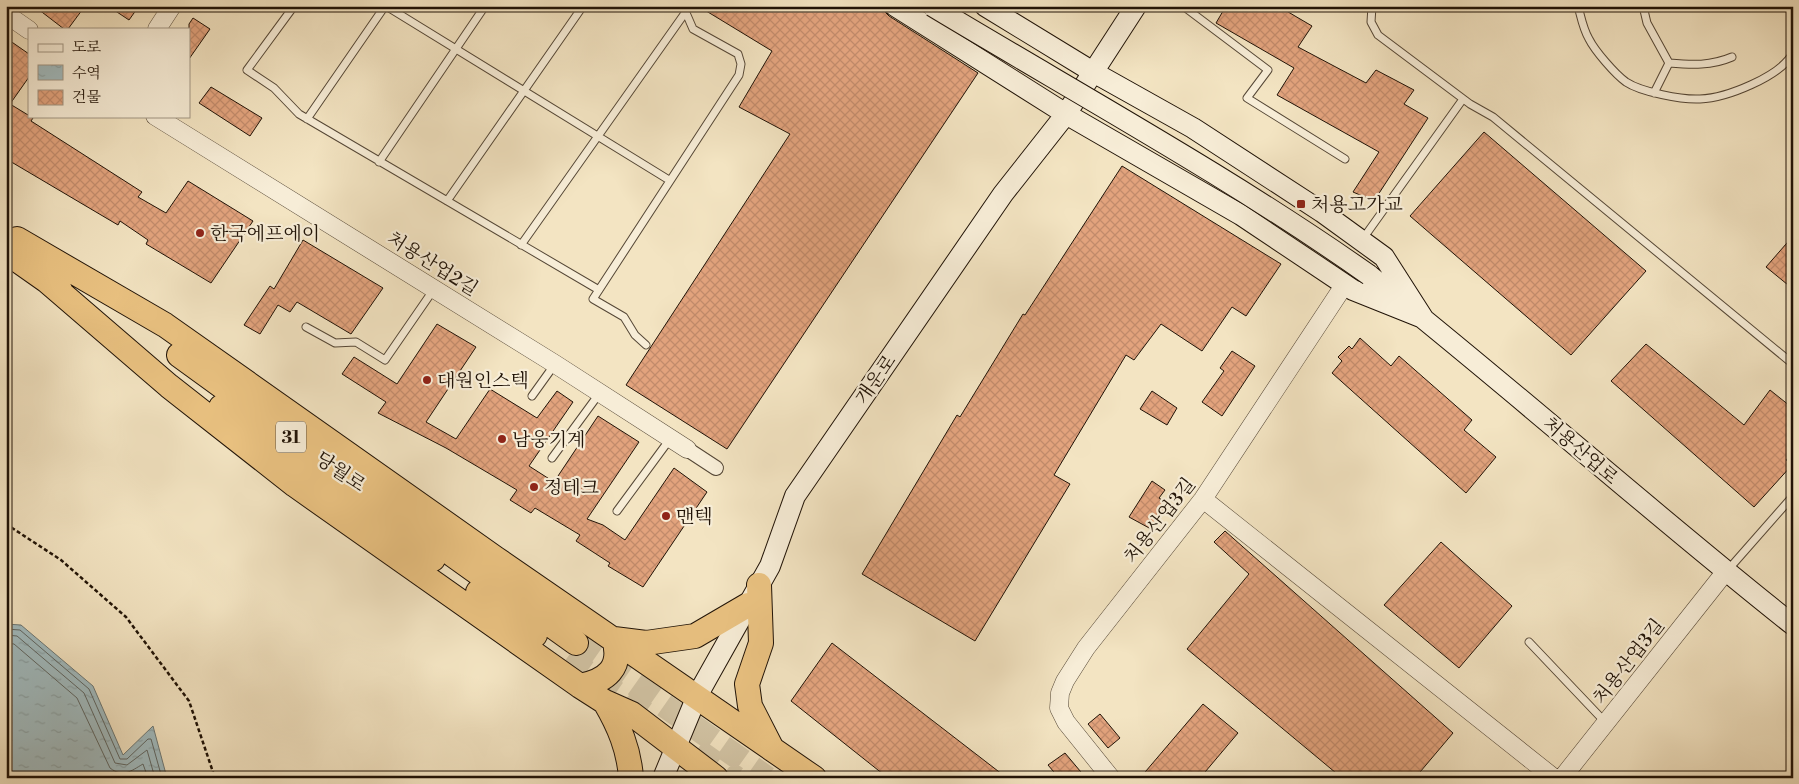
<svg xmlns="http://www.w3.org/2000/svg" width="1799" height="784" font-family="'Libre Bodoni','Noto Serif KR',serif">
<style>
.water{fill:url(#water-ripples);stroke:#6d7875}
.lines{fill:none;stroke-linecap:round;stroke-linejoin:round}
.shore{stroke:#606763;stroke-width:1}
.building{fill:url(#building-cross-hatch);stroke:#201307}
.trunk-tunnel{stroke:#d3c5a6;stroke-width:24;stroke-dasharray:24 12;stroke-linecap:butt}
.service-casing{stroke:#554736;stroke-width:9}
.minor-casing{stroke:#554736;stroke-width:16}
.tertiary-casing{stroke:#554736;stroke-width:19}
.secondary-casing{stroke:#201307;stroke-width:22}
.trunk-casing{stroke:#201307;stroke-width:26}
.path{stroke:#201307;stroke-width:2.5;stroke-dasharray:4 2.5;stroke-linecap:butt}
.service{stroke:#f7edd7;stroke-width:7}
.minor{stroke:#f7edd7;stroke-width:14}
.tertiary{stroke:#f7edd7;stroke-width:18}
.secondary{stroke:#f7edd7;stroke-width:20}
.trunk{stroke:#eac281;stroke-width:24}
.secondary-bridge-casing{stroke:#201307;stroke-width:22;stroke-linecap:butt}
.secondary-bridge{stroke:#f7edd7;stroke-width:20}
.poi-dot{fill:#8f2418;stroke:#f7edd7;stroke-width:2}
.labels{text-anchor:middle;stroke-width:4.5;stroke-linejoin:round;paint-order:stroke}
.shield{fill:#f7edd7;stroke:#605445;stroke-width:1}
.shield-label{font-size:18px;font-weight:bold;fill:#201307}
.poi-label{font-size:19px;fill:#201307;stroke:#f7edd7;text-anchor:start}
.street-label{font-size:19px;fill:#201307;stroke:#f7edd7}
</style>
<defs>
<pattern id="water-ripples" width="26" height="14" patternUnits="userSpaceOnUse" patternTransform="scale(1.25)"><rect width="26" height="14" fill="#a1bbbf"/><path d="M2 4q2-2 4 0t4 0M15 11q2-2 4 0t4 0" fill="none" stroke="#8aa0a3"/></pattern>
<pattern id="building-cross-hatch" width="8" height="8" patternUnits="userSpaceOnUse" patternTransform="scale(1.25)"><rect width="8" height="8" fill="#e2a37d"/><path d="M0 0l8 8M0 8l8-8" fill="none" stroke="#c28b6b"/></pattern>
</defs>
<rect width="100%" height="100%" fill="#f3e4c2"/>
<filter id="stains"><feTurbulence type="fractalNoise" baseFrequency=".004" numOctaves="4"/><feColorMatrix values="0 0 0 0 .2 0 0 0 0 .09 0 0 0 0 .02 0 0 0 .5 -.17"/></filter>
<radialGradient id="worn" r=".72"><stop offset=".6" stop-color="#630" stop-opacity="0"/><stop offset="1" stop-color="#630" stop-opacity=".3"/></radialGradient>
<path class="water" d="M6,624l15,1 72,61 30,69 30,-29 14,52h-161z"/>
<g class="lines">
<path class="shore" d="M6,629l14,1 69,59 31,70h7l21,-20h3l11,39
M6,635l11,1 67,57 31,70 12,2 20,-15 8,28
M6,643l8,1 63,54 33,70c13,10 21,3 33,-4l5,14"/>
</g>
<path class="building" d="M34,6h51l-17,23h-4z
M108,6h31l-10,14z
M698,6h181l10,10 89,57 -251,376 -101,-64 164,-251 -51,-27 33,-56z
M1226,6h52l34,20 -14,21 68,36 10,-13 38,20 -10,14 24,14 -54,83 -21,-9 26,-40 -102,-57 17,-27 -78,-45z
M193,18l17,11 -21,30v-35z
M6,38l23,16v23l-19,27 23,14 -2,3 111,71 -4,5 28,16 22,-32 65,40 -42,62 -65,-39 2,-4 -28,-19 -2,4 -110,-65 4,-6 -6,-3z
M211,87l51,31 -12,18 -51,-33z
M1484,132l162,139 -75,84 -161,-139z
M1122,166l159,98 -35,52 -14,-9 -30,44 -41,-27 -27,36 -8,-5 -72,120 16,9 -95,157 -113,-67 95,-159 3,2 63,-103 2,1z
M1793,236v53l-27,-22z
M303,240l80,48 -32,46 -54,-32 -7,10 -12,-7 -18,29 -16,-9 26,-39 4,3z
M437,324l39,23 -50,75 30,17 34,-50 47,29 20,-27 16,11 -44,64 25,16 44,-66 41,26 -52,77 16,6 22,15 49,-72 33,24 -64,95 -35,-21 2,-3 -34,-22 4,-6 -45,-27 -4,5 -21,-13 7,-10 -71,-42 -68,-35 8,-11 -44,-28 12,-17 43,27z
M1360,338l31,28 8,-10 73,64 -8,10 32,27 -30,36 -134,-120 10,-12 -4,-4 11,-11 3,3z
M1646,344l98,81 26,-35 20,16 3,46 -7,8 6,5 -38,42 -143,-126z
M1232,351l23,15 -33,50 -20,-14 22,-31 -4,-3z
M1152,391l25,17 -10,17 -27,-16z
M1152,481l13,9 -6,8 9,6 -17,25 -22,-12z
M1225,531l228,202 -38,45h-73l-155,-129 62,-75 -35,-32z
M1441,542l71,64 -53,62 -75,-63z
M832,643l175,135h-119l-97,-77z
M1203,704l35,29 -38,45h-60z
M1100,714l20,24 -12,10 -20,-24z
M1065,753l21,25h-27l-11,-13z"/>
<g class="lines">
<path class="trunk-tunnel" d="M576,643l191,135
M567,658l78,55
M697,750l39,28"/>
<g class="service-casing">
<path id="service" d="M294,6l-47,64 27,18 25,26 300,176
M386,6l283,174
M1183,6l85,64 -21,28 98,61
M1372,6l-1,16 7,13 92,69 23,13 300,247
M1578,6c3,11 5,23 11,33 6,12 26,35 37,43 15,10 56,18 74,17 26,-1 80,-22 93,-46
M1643,6l4,17 22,40 -15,30
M1669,63c23,2 42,3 63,-6
M307,119l78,-113
M379,162l106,-156
M447,201l136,-195
M1362,240l101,-141
M521,245l164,-232
M306,327l29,16 21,-1 29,18 49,-71
M646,345l-11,-10 -11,-18 -31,-18 146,-224 2,-11 -3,-10 -45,-25 -10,-23
M532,396l23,-32
M552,458l47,-64
M617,511l53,-72
M1727,571l66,-75
M1529,642l77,81"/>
</g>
<g class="minor-casing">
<path id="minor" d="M687,449l29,19"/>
</g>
<g class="tertiary-casing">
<path id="tertiary" d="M6,14l23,16
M157,29l15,-23
M155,116l400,248 132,85
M1203,499l351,279
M1111,778l-45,-56 -7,-14 1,-15 5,-12 21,-33 117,-149 142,-215
M1562,778l164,-207"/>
</g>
<g class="secondary-casing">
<path id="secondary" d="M895,6l171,108 175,101 112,75 70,28 -39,-61 -62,-45 -129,-84 -100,-56 -108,-66
M1369,275c144,114 280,236 424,350
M663,778l34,-82 73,-130 25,-70 208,-302 63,-80 70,-108"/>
</g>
<g class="trunk-casing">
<path id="trunk" d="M17,239l148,86 330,233 319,220
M6,252l54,38
M47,281l122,105 126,99 285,201 25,16 27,12 84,64
M179,355l121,88 83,56 70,56 123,88
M221,407l212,152
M759,585l2,58 -14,41 3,22 22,43
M478,592l57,43
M580,686c26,-5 43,-18 34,-47l32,4 49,-7 53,-31
M605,702c14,24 24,47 26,76"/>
</g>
<path class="path" d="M6,524l55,36 65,57 63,84 26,77"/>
<use href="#service" class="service"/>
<use href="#minor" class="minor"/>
<use href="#tertiary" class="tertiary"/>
<use href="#secondary" class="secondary"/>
<use href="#trunk" class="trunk"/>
<g class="secondary-bridge-casing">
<path id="secondary-bridge" d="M932,6c146,88 298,171 437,269"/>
</g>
<use href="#secondary-bridge" class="secondary-bridge"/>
</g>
<g class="poi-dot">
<rect x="1296" y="199" width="10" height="10" rx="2.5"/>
<circle cx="200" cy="233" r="5"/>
<circle cx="427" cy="380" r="5"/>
<circle cx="502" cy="439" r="5"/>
<circle cx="534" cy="487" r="5"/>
<circle cx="666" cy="516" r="5"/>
</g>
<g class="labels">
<rect class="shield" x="276" y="421.5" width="30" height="31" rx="4"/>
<g class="shield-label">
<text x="291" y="443">31</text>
</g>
<g class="poi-label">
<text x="1311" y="211">처용고가교</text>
<text x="210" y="240">한국에프에이</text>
<text x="437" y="387">대원인스텍</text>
<text x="512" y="446">남웅기계</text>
<text x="544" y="494">정테크</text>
<text x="676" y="523">맨텍</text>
</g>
<g class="street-label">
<text transform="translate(433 263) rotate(32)" y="7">처용산업2길</text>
<text transform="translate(875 379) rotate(-55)" y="7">개운로</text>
<text transform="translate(1581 450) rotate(41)" y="7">처용산업로</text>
<text transform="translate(341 471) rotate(34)" y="7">당월로</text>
<text transform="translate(1159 520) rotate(-52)" y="7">처용산업3길</text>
<text transform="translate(1628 661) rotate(-52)" y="7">처용산업3길</text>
</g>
</g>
<rect width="1799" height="784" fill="none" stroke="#f3e4c2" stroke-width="25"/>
<rect x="8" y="8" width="1784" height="769" fill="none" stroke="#201307" stroke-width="2.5"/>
<rect x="12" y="12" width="1774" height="759" fill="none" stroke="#201307"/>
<rect x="28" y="28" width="162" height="90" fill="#f7edd7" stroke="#a19684"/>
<rect x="38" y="44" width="25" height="8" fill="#f7edd7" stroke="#a19684"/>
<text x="72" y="52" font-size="15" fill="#201307">도로</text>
<rect x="38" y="65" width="25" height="15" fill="url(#water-ripples)" stroke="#a19684"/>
<text x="72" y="78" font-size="15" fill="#201307">수역</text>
<rect x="38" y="90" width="25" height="15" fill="url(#building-cross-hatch)" stroke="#a19684"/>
<text x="72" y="102" font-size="15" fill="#201307">건물</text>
<rect width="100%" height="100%" filter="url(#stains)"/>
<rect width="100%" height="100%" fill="url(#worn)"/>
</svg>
